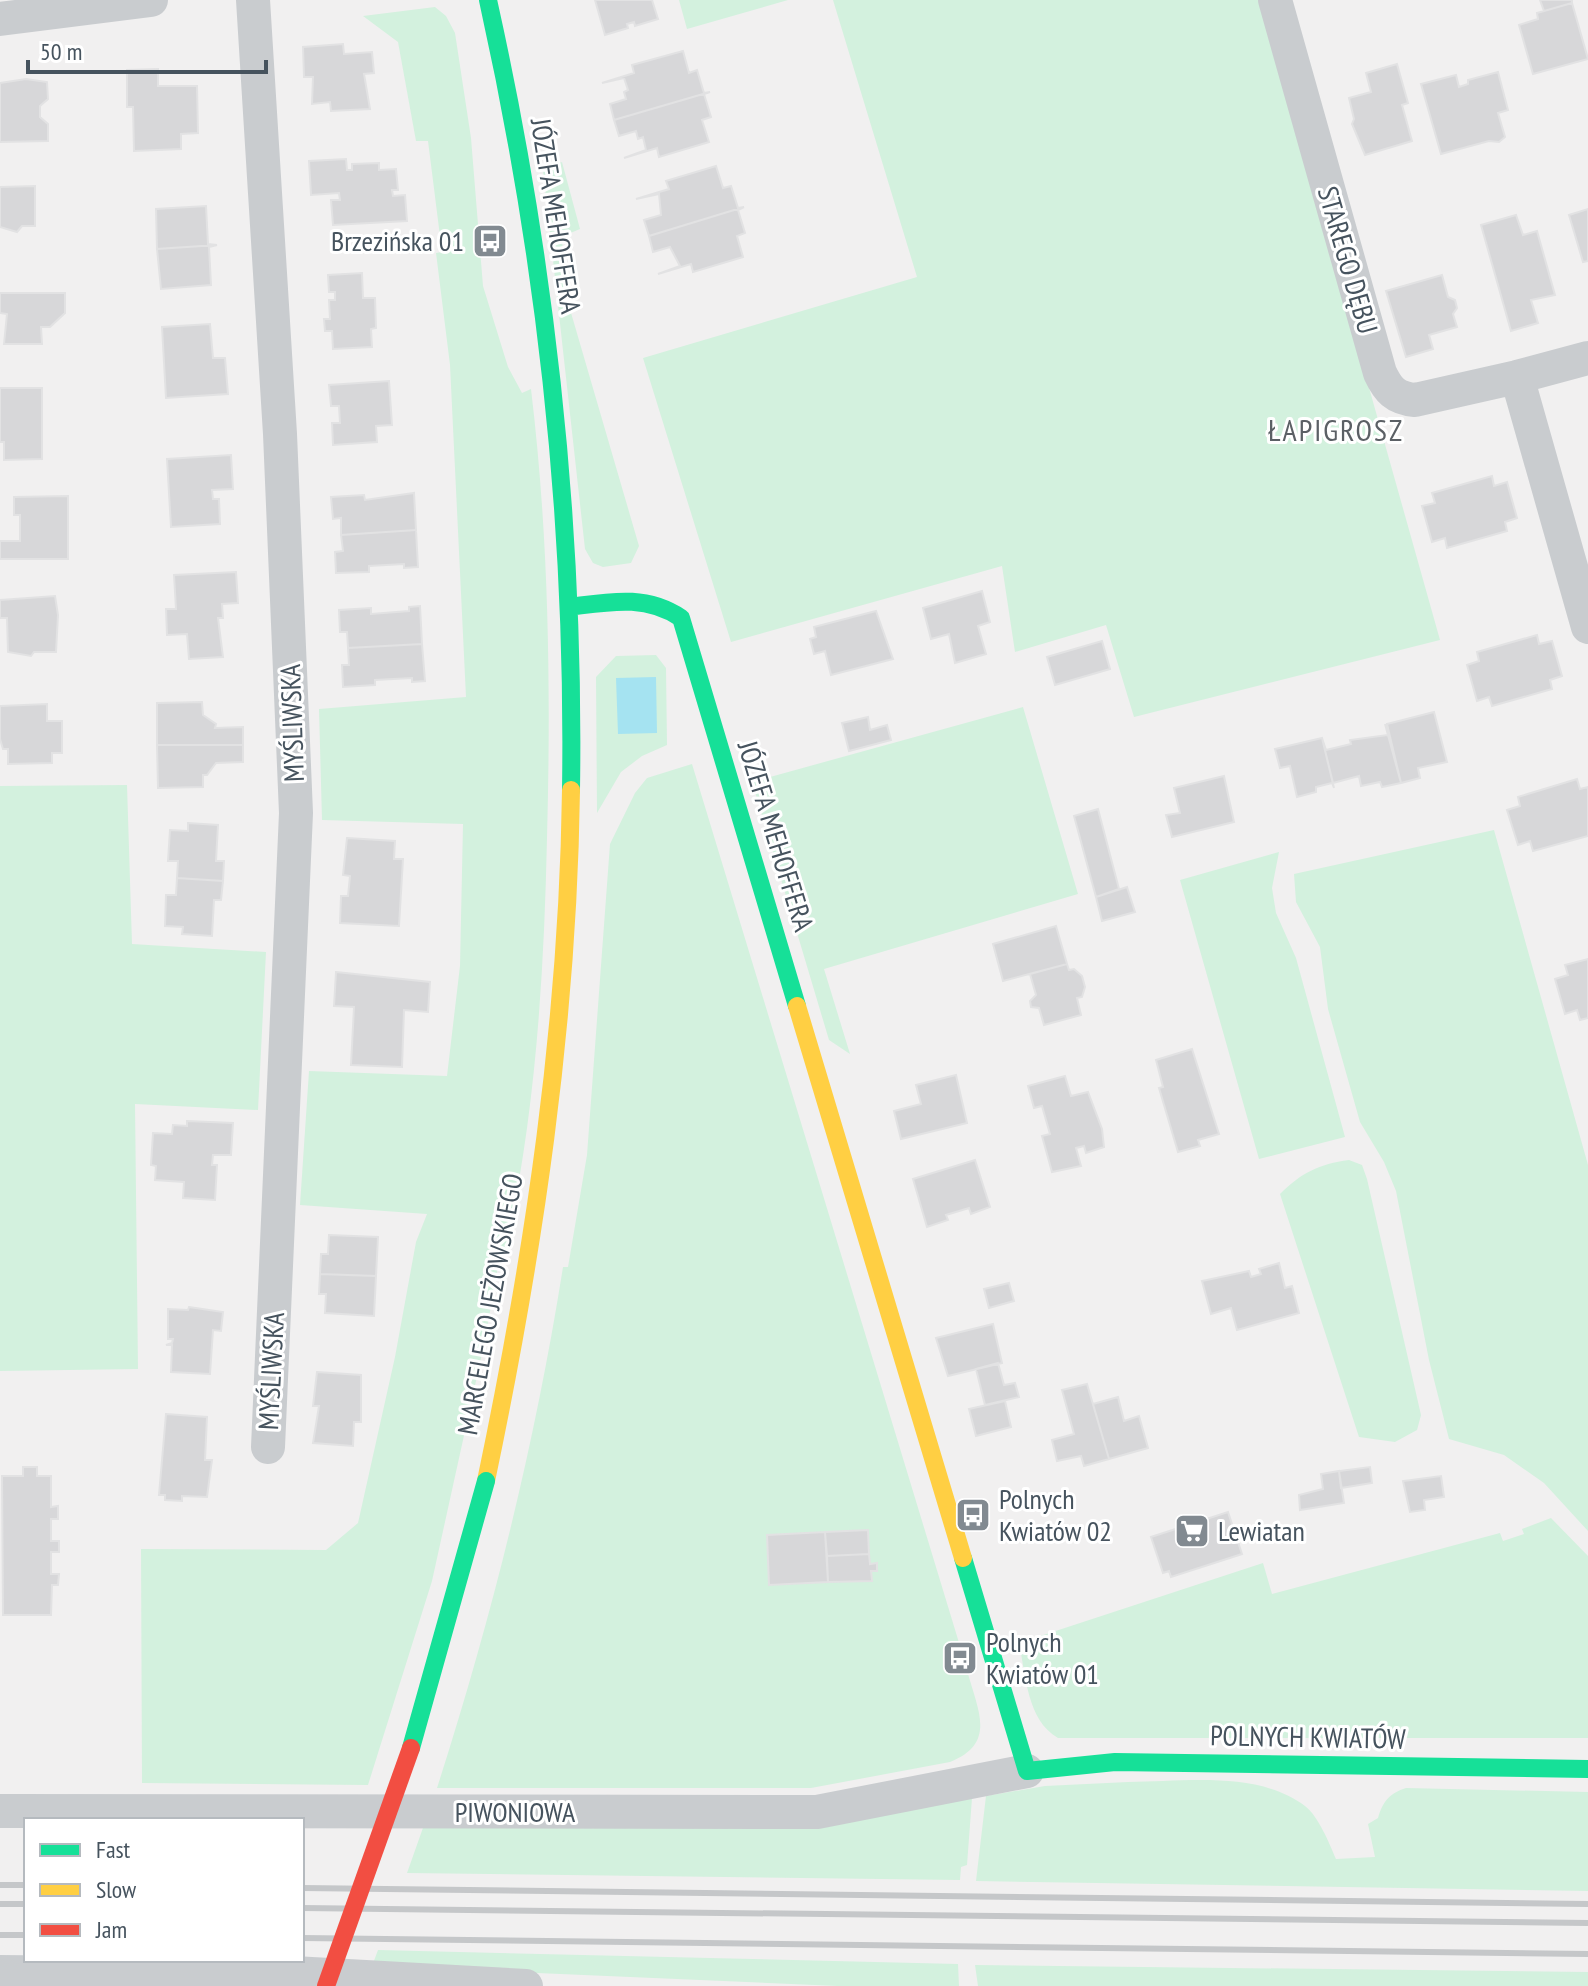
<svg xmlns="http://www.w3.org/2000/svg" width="1588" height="1986" font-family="'PT Sans Narrow',sans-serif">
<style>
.green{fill:#d3f1de}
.water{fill:#a5e3f1}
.building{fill:#d7d7d9;stroke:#e2e2e3;stroke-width:2}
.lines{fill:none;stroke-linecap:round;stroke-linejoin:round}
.street{stroke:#c9cccf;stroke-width:34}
.fast{stroke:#16e098;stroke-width:18}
.slow{stroke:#ffcf43;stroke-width:18}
.rail{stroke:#c5c7c9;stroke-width:6}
.fast-bridge{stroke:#16e098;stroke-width:18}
.jam-bridge{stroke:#f24e42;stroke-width:18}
.labels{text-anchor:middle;stroke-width:6;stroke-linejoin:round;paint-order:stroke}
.street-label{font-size:28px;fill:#46535e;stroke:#fff}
.poi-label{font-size:28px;fill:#46535e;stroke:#fff;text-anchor:start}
.neighbourhood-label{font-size:30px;letter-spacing:2px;fill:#5b6065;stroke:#fff}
</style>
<rect width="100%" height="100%" fill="#f1f0f0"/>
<path class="green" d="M679,0h109l-101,29z
M833,0h427l180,640 -306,77 -28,-92 -91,27 -13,-86 -271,76 -88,-284 274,-81z
M435,7l11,9 9,17 16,105 12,148 25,81 14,26 9,-4c18,149 20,299 16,449 -3,141 -12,285 -44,422l-3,-5 -15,85 -53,241 -64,204 -226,-2 -1,-234 185,1 32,-27 37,-166 21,-115 11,-28 -127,-9 9,-134 138,5 13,-110 3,-142 -141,-4 -3,-111 147,-12 -16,-332 -14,-112 6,-1 -14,-111h-12l-18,-99 -35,-26z
M562,162l18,67 -12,5 -6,6 5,59 72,247 -8,17 -28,4 -10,-4 -8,-14 -42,-379z
M656,655l10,13 1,77 -25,11 -21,16 -24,41 -1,-136 20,-21z
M1023,707l55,187 -254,75 26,85 -21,-14 -77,-258z
M692,764l268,882 -8,2 7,23 8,-1c10,39 31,73 -17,92l-139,26h-374c55,-171 98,-344 126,-521h5l19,-112 23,-311 25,-51 12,-15z
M127,785l5,159 134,8 -8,158 -123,-6 3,265 -138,2v-585z
M1494,830l94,335v366l-44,-48 -40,-28 -55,-16 -20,-79 -33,-169 -12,-29 -24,-40 -32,-113 -8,-62 -24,-45 -2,-28z
M1279,852l-7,36 4,25 20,45 49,179 -86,22 -79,-279z
M1349,1160l13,5 5,14 54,236 -4,15 -22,12 -36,-5 -79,-243c21,-21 39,-30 69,-34z
M1551,1518l37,38v182h-530c-31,-18 -32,-62 -39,-95l244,-80 9,31 228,-61 3,8 21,-7 -2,-5z
M1128,1782c56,0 129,-12 177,24 14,11 24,37 31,53l39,-2 -7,-33 10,-6c5,-17 12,-25 28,-30l182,4v99l-612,-10 10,-85 59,-10z
M972,1798l-5,67 -6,2 -1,13 -553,-7 17,-48z
M378,1950l580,14 1,22h-121l-466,-20z
M975,1965l613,7v14h-610z"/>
<path class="water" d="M656,677l1,56 -39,1 -2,-56z"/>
<path class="building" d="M595,0h57l6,19 -23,7 -1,-4 -7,2 1,4 -23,7z
M1540,0h32v3l-28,8z
M1572,3l16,56 -55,15 -14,-49 19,-6 -1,-6z
M343,44l1,10 28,-2 2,21 -10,1 6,35 -39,2 -1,-9 -18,2 1,-27h-9l-1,-30z
M683,51l6,22 8,-3 7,23 6,-1 -96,28 -4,-16 16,-5 -2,-7 4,-2 -4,-12 -22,5 32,-10 -2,-8z
M1397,64l11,39 -6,2 10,36 -47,14 -13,-31 2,-5 -5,-21 22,-6 -5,-19z
M158,69v17h39l1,47 -17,1v15l-47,2 -1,-44h-6v-37z
M1498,72l10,38 -10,3 7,24 -6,5 -10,-1 -48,13 -20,-70 35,-9 3,12 9,-3v-4z
M26,79l21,3 1,17 -8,7v11l8,7v17l-48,1v-59z
M710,92l-6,2 7,23 -9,3 7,22 -50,15 -2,-9 -33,10 22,-8 -3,-13 -5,2 -2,-8 -17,5 -5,-16z
M346,159l1,11h5v-6l27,-1v7l17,-1 2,21h-6l1,6 12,-1 2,26 -74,4 -2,-25h9l-1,-7 -28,2 -2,-34z
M716,166l7,22 8,-2 7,22 6,-1 -95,29 -5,-16 17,-5 -2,-21 -23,5 33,-10 -3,-8z
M35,186v40h-13l-5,6 -17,-5v-40z
M206,206l2,38 9,1 -60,4 -1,-40z
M744,207l-6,3 7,23 -8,3 6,21 -50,15 -2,-8 -33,10 22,-8 -10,-19 -17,5 -4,-16z
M1588,209v52l-5,1 -14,-47z
M1516,215l7,20 14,-4 18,64 -24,5 7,23 -27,8 -30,-106z
M217,245l-8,2 2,38 -50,4 -4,-40z
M362,273l1,25h12l1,30 -5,1 1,18 -39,2 -1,-18h-7l-1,-12h6l-1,-19h6v-8h-6l-1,-17z
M1442,275l6,22 7,3 2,8 -4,6 4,13 -28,8 4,14 -27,8 -20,-66z
M0,293h65v20l-15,14h-9l1,17h-38l3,-30 -7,-1z
M210,324l3,34h12l3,36 -62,4 -4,-71z
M389,381l3,44 -16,1 1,16 -44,3 -1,-22h8l-1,-17h-8l-2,-21z
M0,388h42v71l-38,1v-18h-4z
M231,455l2,34 -21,1 1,9h6l1,25 -49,3 -4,-68z
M1492,476l2,10 13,-4 10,36 -12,4 2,9 -60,17 -2,-10 -13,4 -10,-36 13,-3 -3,-10z
M414,493l2,37 -75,5v-17l-8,1 -2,-22 33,-2 1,5z
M68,496v63h-68v-18h20v-26h-6v-18z
M416,530l2,37 -14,1v-4l-35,2v6l-33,1 -1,-21 8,-1 -2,-16z
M236,572l2,31 -16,1 1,14h-5l5,39 -34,2 -2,-25 -20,1 -1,-26h10l-2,-34z
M982,591l8,31 -12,4 8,28 -31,9 -6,-29 -18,5 -8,-31z
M55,596l3,19 -2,37h-22l-3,4 -23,-4 -1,-34h-7v-18z
M420,606l2,38 -74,4 -1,-16h-7l-1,-22 32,-2v6l38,-3v-4z
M876,611l17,48 -62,16 -6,-24 -11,3 -4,-15 6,-2 -2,-10z
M1537,635l2,9 13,-3 10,35 -12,4 2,9 -60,17 -3,-9 -12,4 -10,-36 12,-4 -2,-9z
M1102,641l8,28 -55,16 -8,-28z
M422,644l3,37 -13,1v-4l-37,2v5l-32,2 -1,-22h7l-1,-17z
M202,702l1,13 13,9 -1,4 28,-1v18h-86v-42z
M47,704v17h15v32h-10v10l-44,1v-15h-5l-3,-10v-33z
M1434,712l13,50 -29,6 2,10 -19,5 -14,-59z
M868,717l2,13 17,-5 4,15 -42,11 -7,-28z
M1385,724l16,59 -19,4 -2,-5 -19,4 -2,-10 -26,7 -11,-45 4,12 25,-6 -1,-4 38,-5z
M1322,738l12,50 -2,-5 -16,4v5l-19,5 -7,-31 -10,2 -5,-19z
M157,745h86v17l-27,1 -9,12h-4v12l-45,1z
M1224,776l10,46 -62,15 -6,-22 14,-2 -6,-25z
M1577,779l3,10 8,-2v49l-55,15 -3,-10 -12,4 -11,-35 13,-4 -2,-9z
M1098,809l21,80 -23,8 -22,-81z
M188,823l30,2 -2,36h8l-1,20 -46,-3 1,-17h-10l2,-31 18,1z
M347,838l48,3 -1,18h9l-4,67 -59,-3 1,-27h7l2,-20 -7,-1z
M177,878l46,3 -2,19h-7l-2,36 -30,-2 1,-7 -18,-1 1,-31h10z
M1127,887l8,25 -33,9 -6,-24z
M1056,926l11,38 -64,17 -10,-37z
M1588,959v59l-8,2 -3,-10 -12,4 -10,-35 13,-4 -3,-10z
M1067,964l2,6 5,-1 8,7 3,11 -3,10 -5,1 4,17 -37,10 -5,-17 -8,-1 -1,-6 6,-6 -6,-21z
M336,972l94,10 -2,30 -24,-2 -2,57 -51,-2 3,-58 -20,-1z
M1192,1049l27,85 -21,6 2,6 -22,6 -19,-64 4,-1 -7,-27z
M956,1075l11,48 -66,16 -7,-28 27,-7 -5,-19z
M1065,1076l6,20 17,-4 14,37 2,18 -18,6 -2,-7 -8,2 5,18 -29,6 -10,-36 8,-2 -8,-28 -8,2 -6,-22z
M187,1121l46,2 -2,32h-18l-1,10h5l-2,35 -32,-2 1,-16 -29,-2 1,-14 -5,-1 2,-32 19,1 1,-9 14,1z
M975,1160l15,47 -19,7 -2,-6 -23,7 2,5 -21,7 -14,-48z
M329,1235l49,2 -2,39 -56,-2 1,-20h7z
M1279,1263l6,25 7,-2 7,27 -62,17 -6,-22 -20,6 -9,-33 47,-10 2,6 10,-3 -2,-5z
M320,1274l56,2 -2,40 -49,-3 1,-19h-7z
M1009,1283l5,18 -25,7 -5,-19z
M189,1307l34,5 -2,19 -8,-1 -3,44 -39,-2 1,-27h-6l6,-2 1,-4h-5v-30l20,1z
M993,1324l9,39 -54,13 -12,-38z
M998,1363l6,22 11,-2 4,14 -34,8 -9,-36z
M317,1372l44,3v47h-7l-1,24 -40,-3 6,-37h-6z
M1087,1384l22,75 -25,7 -3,-10 -24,5 -5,-21 22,-6 -12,-44z
M1118,1397l6,24 15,-5 9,32 -39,11 -16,-55z
M1005,1401l6,26 -35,9 -7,-27z
M166,1414l41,3 -2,43h7l-5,37 -25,-1v5l-17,-1v-5h-6z
M23,1467h14v9h14v31l7,-1v13h-7v22h8v11h-8v22h8l-1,11h-6l-1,30h-48l-1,-139h21z
M1370,1467l2,16 -31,5 -2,-17z
M1339,1471l5,32 -44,7 -1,-15 24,-6 -2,-15z
M1441,1476l3,21 -20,3 1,10 -15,2 -7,-31z
M1228,1512l14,42 -71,23 -2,-6 -6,2 -12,-36z
M868,1530l1,24 -42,2 -2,-24z
M825,1532l3,50 -59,3 -2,-50z
M869,1554l1,10 7,-1v8h-6l1,10 -44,1 -1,-26z"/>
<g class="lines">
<path class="street" d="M253,0l27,434 16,379 -28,634
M1275,0l105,373c8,17 15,25 35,27l102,-23 71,250
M0,19l151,-19
M1517,377l71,-19
M0,1811l817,1 210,-41
M0,1972l204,2 34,-4 288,16"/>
<path class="fast" d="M488,0c58,260 87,523 83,790
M569,607c40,-5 76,-13 112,11l116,388
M963,1558l64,213 88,-9 473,7"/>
<path class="slow" d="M797,1006l166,552
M486,1481c48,-229 82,-457 85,-691"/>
<path class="rail" d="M0,1885h26
M302,1888l1286,16
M0,1904h26
M302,1908l1286,15
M0,1935h26
M302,1938l1286,16"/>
<path class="fast-bridge" d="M411,1748l75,-267"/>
<path class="jam-bridge" d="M326,1986l85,-238"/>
</g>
<defs>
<g id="bus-square" transform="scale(1.8)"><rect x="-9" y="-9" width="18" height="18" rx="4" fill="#828a91" stroke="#fff"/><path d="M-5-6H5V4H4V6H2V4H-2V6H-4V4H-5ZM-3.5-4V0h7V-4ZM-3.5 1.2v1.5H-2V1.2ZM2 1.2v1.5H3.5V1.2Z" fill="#fff"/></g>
<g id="supermarket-square" transform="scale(1.8)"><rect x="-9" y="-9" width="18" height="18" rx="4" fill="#828a91" stroke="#fff"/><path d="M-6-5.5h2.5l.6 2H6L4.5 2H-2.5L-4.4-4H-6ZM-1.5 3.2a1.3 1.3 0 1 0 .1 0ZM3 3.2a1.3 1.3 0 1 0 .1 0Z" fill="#fff"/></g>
</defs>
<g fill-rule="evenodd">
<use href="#bus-square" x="490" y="241"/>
<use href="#bus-square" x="973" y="1515"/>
<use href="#supermarket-square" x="1192" y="1531"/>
<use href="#bus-square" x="960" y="1658"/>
</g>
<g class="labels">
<g class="street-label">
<text transform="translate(556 216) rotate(81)" y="10">JÓZEFA MEHOFFERA</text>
<text transform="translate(1348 260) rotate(74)" y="10">STAREGO DĘBU</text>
<text transform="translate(292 723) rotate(-92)" y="10">MYŚLIWSKA</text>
<text transform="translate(776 836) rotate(73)" y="10">JÓZEFA MEHOFFERA</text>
<text transform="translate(490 1304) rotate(-80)" y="10">MARCELEGO JEŻOWSKIEGO</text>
<text transform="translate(271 1371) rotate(-87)" y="10">MYŚLIWSKA</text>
<text transform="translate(1308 1737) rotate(1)" y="10">POLNYCH KWIATÓW</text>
<text x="515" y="1822">PIWONIOWA</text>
</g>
<g class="poi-label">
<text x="464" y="251" text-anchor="end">Brzezińska 01</text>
<text x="999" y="1509">Polnych<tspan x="999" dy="32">Kwiatów 02</tspan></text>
<text x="1218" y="1541">Lewiatan</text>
<text x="986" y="1652">Polnych<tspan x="986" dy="32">Kwiatów 01</tspan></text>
</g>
<g class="neighbourhood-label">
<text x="1336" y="441">ŁAPIGROSZ</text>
</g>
</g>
<rect x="24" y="1818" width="280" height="144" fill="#ffffff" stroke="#b5babf" stroke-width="2"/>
<rect x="40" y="1844" width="40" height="12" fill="#16e098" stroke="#b5babf" stroke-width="2"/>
<text x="96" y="1858" font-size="24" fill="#46535e">Fast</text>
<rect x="40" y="1884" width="40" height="12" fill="#ffcf43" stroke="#b5babf" stroke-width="2"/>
<text x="96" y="1898" font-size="24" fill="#46535e">Slow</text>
<rect x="40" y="1924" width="40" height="12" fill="#f24e42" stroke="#b5babf" stroke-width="2"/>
<text x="96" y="1938" font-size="24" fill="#46535e">Jam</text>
<path d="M28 60v12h238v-12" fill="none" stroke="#46535e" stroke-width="4"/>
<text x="40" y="60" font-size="24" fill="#46535e" stroke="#ffffff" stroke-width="6" paint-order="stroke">50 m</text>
</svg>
